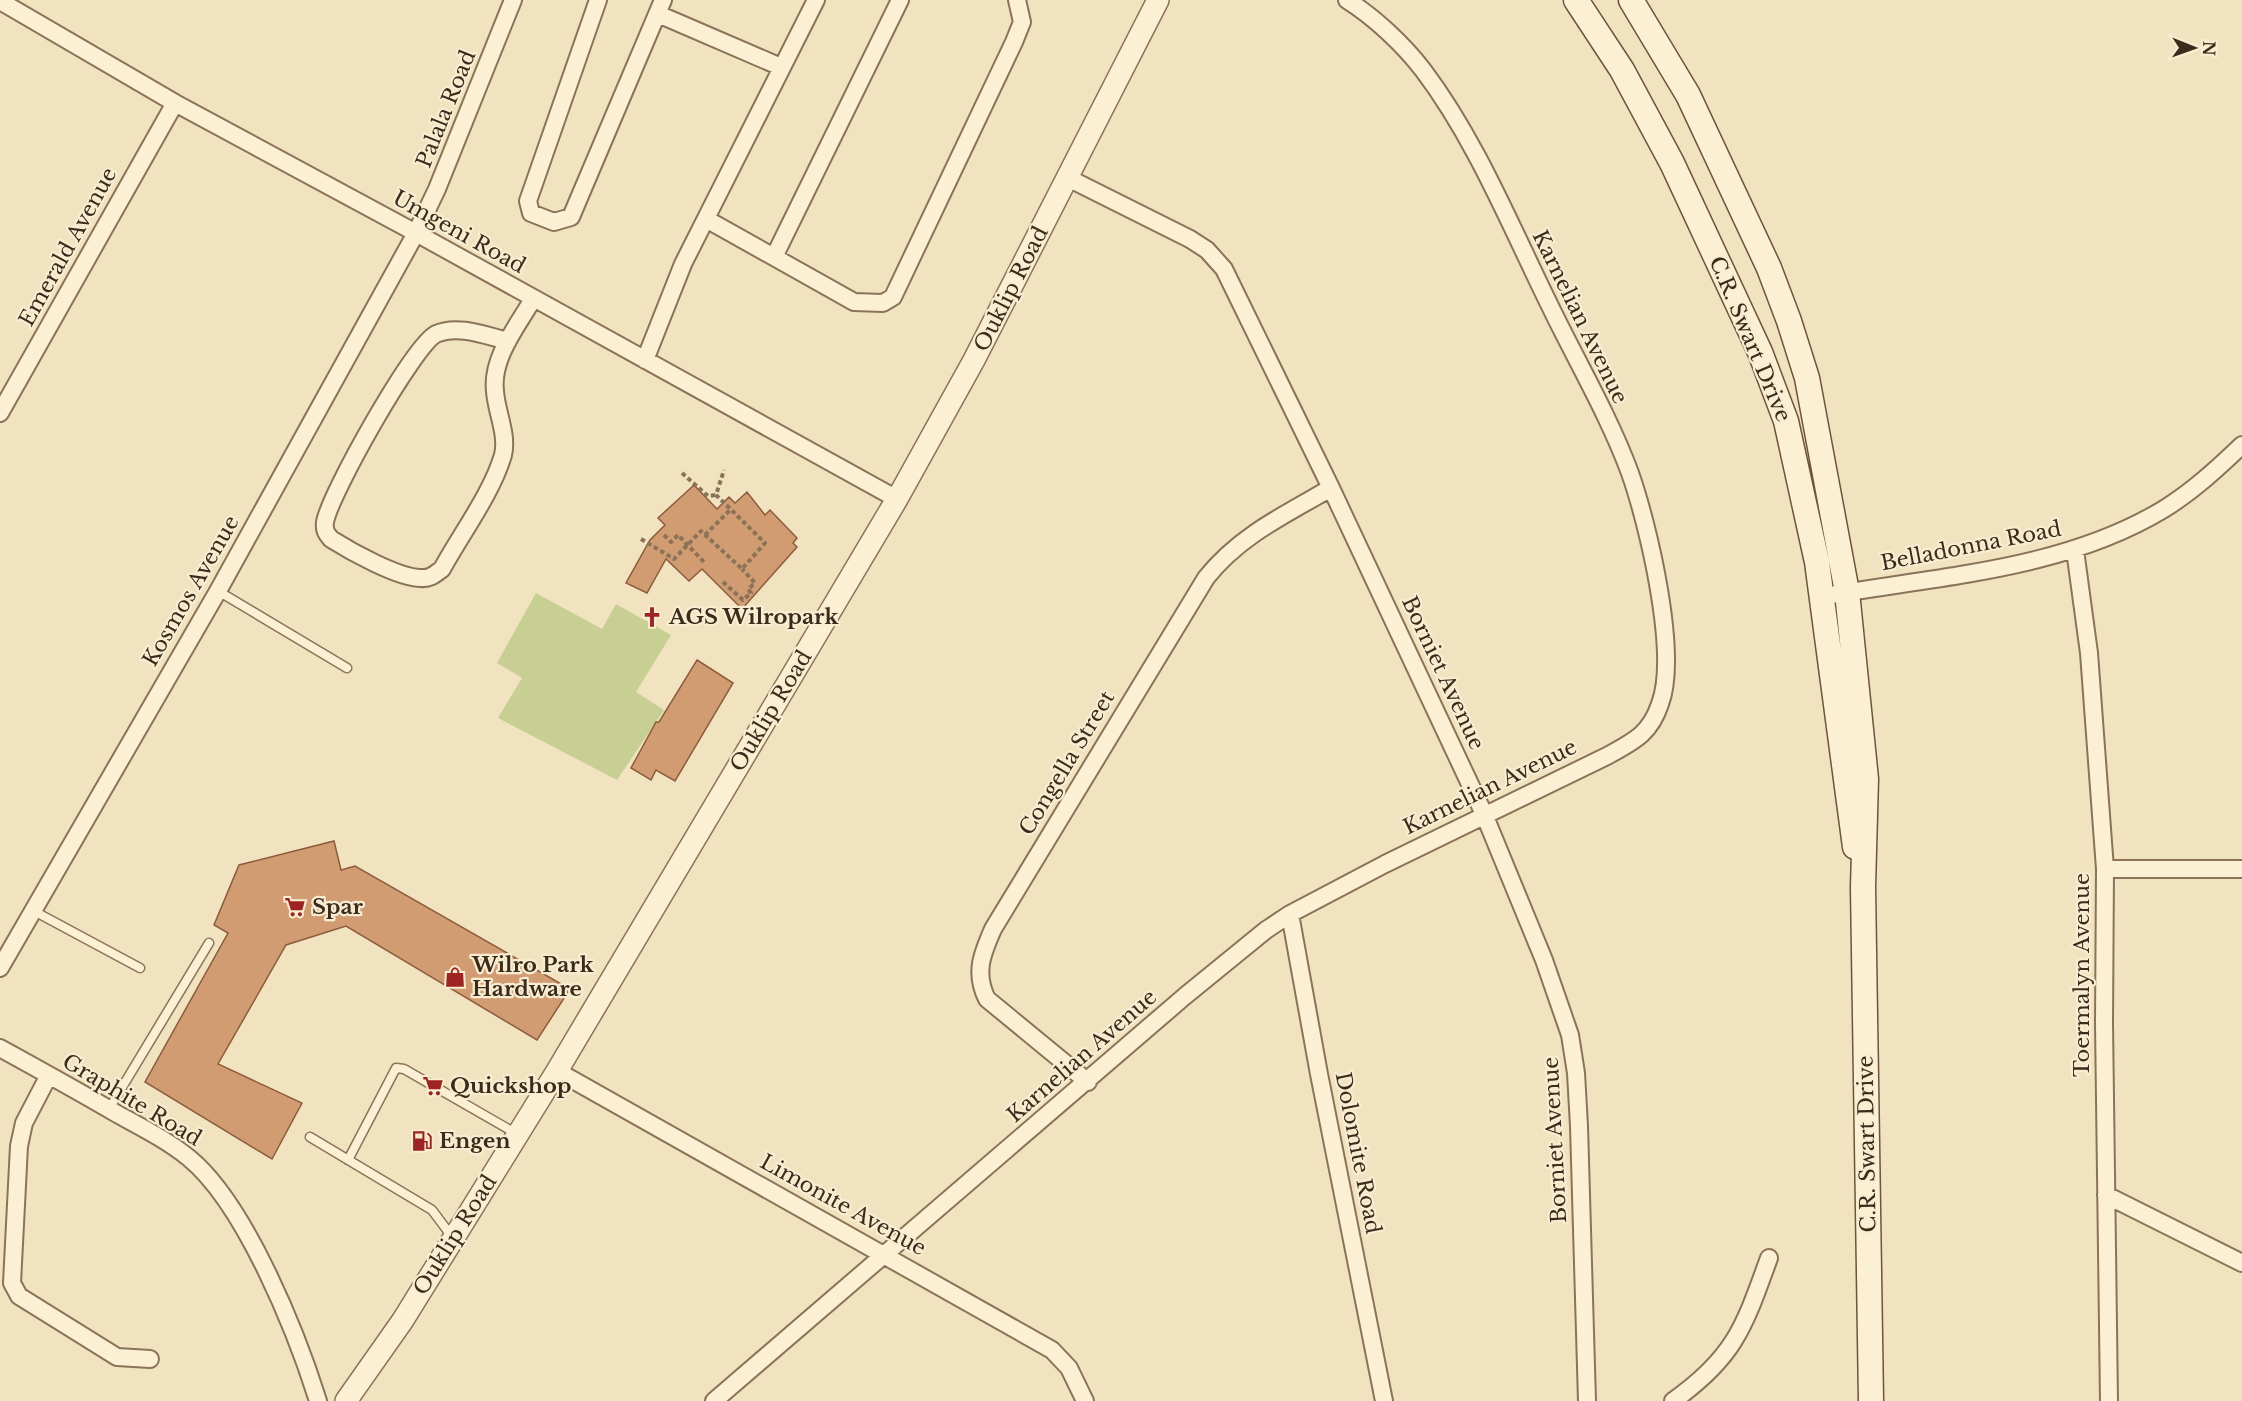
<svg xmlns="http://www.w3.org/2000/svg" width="2242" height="1401" font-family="'Libre Baskerville',serif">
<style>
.green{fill:#c7cf93}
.building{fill:#d29c73;stroke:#8c5c3b;stroke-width:1.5}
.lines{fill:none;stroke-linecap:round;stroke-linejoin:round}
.service-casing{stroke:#8b7357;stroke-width:11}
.minor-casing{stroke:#8b7357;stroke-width:20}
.tertiary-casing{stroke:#8b7357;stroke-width:24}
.secondary-casing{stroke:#6d543a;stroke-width:27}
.path{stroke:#8b7357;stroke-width:4;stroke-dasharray:4.5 3;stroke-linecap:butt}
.service{stroke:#fbf0d4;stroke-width:8}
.minor{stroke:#fbf0d4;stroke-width:16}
.tertiary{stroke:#fbf0d4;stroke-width:21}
.secondary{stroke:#fbf0d4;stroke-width:24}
.labels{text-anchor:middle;stroke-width:4.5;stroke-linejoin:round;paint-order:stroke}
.street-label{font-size:21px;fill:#3a2b1c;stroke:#f8edd0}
.poi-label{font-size:21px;font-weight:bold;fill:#3a2b1c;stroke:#f8edd0;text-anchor:start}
</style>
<rect width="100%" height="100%" fill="#f1e3c0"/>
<path class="green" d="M536,593l66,36 14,-25 55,31 -35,57 28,18 -47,70 -119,-62 24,-40 -25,-15z"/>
<path class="building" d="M694,485l23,24 12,-12 6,6 12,-11 18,23 5,-5 27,28 -4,5 4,4 -55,62 -40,-40 -13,12 -23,-22 -19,34 -21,-10 24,-43 15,-15 -7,-7z
M697,660l36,23 -58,98 -19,-11 -5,10 -20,-12 25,-46h3z
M334,841l7,29 14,-4 215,123 -33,51 -191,-114 -60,19 -68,119 84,39 -30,56 -127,-77 83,-149 -14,-8 25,-60z"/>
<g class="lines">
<g class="service-casing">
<path id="service" d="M218,591l129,77
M32,910l108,58
M109,1109l100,-166
M310,1137l122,73 21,28
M348,1160l48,-92 8,1 113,65"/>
</g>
<g class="minor-casing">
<path id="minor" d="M598,0l-70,201 3,12 23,9 17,-5 92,-217
M0,1l175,102 241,130 481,266
M658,14l123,53
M1068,178l122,61 17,11 17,19 107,219 153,326 60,146 26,75 6,38 3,53 8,275
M706,219l148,83 29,1 10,-6 121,-255 8,-20 -5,-22
M774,257l126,-257
M508,341c-21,-5 -50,-17 -72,-7 -23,12 -106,160 -111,188 -1,8 1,11 6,17 19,12 67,39 90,39 9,1 14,-4 21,-9 19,-35 50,-76 61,-114 5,-21 -7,-44 -8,-64 -4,-33 23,-66 38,-92
M645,360l38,-96 133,-264
M0,413l175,-310
M2075,550l14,103 16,216 -1,154 5,378
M1820,597c115,-21 242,-26 344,-88 29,-18 54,-41 78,-64
M2105,869h137
M1290,914l29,160 65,327
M0,968l218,-377 198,-358 21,-44 76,-189
M0,1048c40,22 80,44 119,67 24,13 49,26 70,43 56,46 107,173 129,243
M557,1071l495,279 17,18 16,33
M49,1075l-25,48 -5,23 -7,137 7,13 98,61 33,2
M1088,1082l-101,-83c-13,-26 -5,-45 6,-70l213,-351c33,-42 80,-64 125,-90
M2106,1195l136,68
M714,1401l471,-405 81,-66 24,-16 95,-50 222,-108c27,-15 43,-22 53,-52 19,-50 -12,-180 -30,-231 -21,-57 -54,-113 -80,-167 -39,-79 -74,-166 -127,-236 -20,-26 -49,-53 -76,-70
M1673,1401c62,-44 71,-74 96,-143"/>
</g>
<g class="tertiary-casing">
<path id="tertiary" d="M346,1401l57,-81 154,-249 340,-572 77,-139 184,-360"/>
</g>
<g class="secondary-casing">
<path id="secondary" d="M1576,0l46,70 50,93 88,189 26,69 31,141 38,285
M1631,0l57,95 81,173 20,53 18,57 40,214 19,187 -3,108 8,514"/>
</g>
<path class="path" d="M682,473l26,23 8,-1
M664,535l7,7 7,-7 27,28
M705,535l25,-25
M641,539l33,20 27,-28 41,38 23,-26 -49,-48 8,-25
M723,582l20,18 8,-7 -3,-4 7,-6 -13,-14"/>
<use href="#service" class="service"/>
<use href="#minor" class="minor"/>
<use href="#tertiary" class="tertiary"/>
<use href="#secondary" class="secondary"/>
</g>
<defs>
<g id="church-bare" transform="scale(1.62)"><path d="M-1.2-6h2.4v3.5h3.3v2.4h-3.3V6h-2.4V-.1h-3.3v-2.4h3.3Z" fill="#9e2423" stroke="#f8edd0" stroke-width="2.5" paint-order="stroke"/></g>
<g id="supermarket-bare" transform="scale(1.62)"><path d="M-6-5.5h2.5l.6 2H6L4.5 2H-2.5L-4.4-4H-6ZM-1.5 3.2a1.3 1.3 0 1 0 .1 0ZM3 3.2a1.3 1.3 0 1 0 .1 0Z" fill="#9e2423" stroke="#f8edd0" stroke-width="2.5" paint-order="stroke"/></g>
<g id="shop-bare" transform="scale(1.62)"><path d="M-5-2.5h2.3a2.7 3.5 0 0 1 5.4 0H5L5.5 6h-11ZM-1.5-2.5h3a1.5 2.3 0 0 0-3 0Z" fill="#9e2423" stroke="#f8edd0" stroke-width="2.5" paint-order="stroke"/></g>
<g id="fuel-bare" transform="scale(1.62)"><path d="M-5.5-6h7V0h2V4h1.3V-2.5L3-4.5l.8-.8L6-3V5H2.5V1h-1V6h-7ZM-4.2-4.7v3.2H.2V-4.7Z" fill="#9e2423" stroke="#f8edd0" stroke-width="2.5" paint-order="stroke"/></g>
</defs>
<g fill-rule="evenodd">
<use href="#church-bare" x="652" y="617"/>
<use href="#supermarket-bare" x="295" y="907"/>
<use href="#shop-bare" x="455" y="977"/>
<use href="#supermarket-bare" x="433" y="1086"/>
<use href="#fuel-bare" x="422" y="1141"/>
</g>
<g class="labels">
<g class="street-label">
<text transform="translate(446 109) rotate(-68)" y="7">Palala Road</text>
<text transform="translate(459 232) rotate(29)" y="7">Umgeni Road</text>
<text transform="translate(68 247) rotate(-61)" y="7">Emerald Avenue</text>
<text transform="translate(1011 289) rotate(-63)" y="7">Ouklip Road</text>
<text transform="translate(1580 317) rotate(64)" y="7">Karnelian Avenue</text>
<text transform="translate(1750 339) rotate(67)" y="7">C.R. Swart Drive</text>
<text transform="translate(1971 546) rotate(-11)" y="7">Belladonna Road</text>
<text transform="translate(191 591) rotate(-60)" y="7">Kosmos Avenue</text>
<text transform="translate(1443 673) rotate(65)" y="7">Borniet Avenue</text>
<text transform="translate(771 711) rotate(-59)" y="7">Ouklip Road</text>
<text transform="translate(1067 763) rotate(-59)" y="7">Congella Street</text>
<text transform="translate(1490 787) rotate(-26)" y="7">Karnelian Avenue</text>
<text transform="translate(2082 975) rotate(-90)" y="7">Toermalyn Avenue</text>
<text transform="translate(1082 1056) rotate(-41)" y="7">Karnelian Avenue</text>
<text transform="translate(132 1100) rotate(31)" y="7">Graphite Road</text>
<text transform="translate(1555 1140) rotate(-93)" y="7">Borniet Avenue</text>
<text transform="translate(1867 1144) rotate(-91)" y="7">C.R. Swart Drive</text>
<text transform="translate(1358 1153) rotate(79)" y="7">Dolomite Road</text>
<text transform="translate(843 1205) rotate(29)" y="7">Limonite Avenue</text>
<text transform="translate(455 1235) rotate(-58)" y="7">Ouklip Road</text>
</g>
<g class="poi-label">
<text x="669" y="624">AGS Wilropark</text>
<text x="312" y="914">Spar</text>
<text x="472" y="972">Wilro Park<tspan x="472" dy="24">Hardware</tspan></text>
<text x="450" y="1093">Quickshop</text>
<text x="439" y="1148">Engen</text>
</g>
</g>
<g transform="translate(2194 48) rotate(91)" stroke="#f8edd0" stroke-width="4.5" paint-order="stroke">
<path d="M0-4.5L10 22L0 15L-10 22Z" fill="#3a2b1c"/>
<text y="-9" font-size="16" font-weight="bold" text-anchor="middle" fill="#3a2b1c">N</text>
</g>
</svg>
